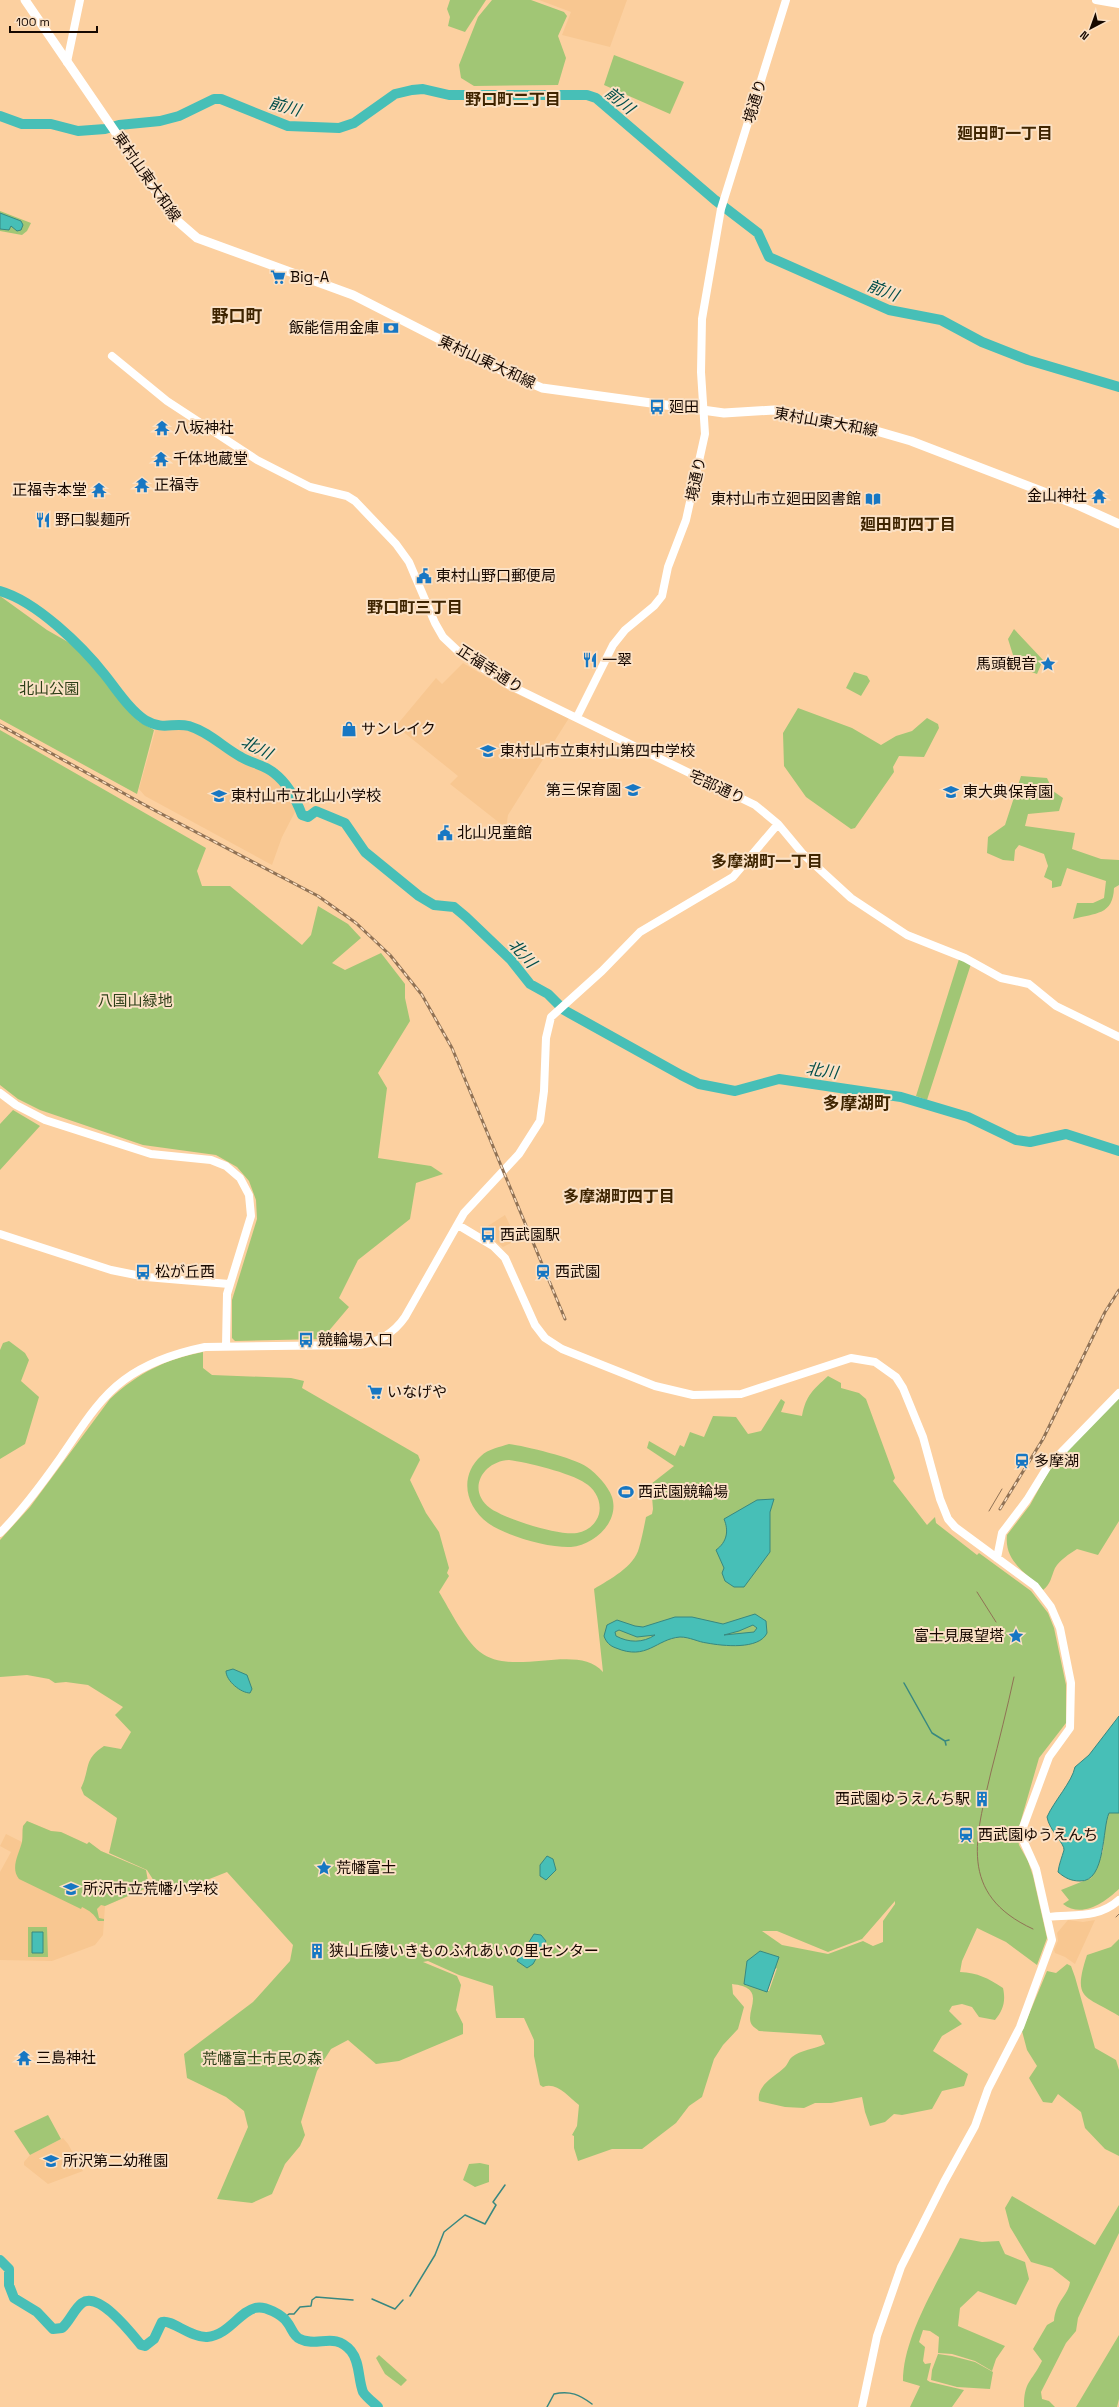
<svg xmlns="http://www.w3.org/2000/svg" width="1119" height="2407" font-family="'Space Grotesk','Noto Sans JP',sans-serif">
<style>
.built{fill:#f8c791}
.green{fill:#a1c675;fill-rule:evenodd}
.water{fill:#47bfb7;stroke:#388880;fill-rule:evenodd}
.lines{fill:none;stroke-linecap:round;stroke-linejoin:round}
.stream{stroke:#388880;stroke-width:1.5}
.river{stroke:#47bfb7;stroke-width:10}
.tertiary{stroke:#fff;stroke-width:8}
.secondary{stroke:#fff;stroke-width:9}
.tram{stroke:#907255;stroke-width:1}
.rail-casing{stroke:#907255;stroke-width:3}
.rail{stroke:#fbe1c5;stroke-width:1.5;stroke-dasharray:4.5;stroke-linecap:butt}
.labels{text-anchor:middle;stroke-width:4;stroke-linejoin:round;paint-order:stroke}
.street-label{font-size:15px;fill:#160800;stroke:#fbe1c5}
.poi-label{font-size:15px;fill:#160800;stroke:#fbe1c5;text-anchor:start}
.park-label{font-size:15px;fill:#2f4019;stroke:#fbe1c5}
.neighbourhood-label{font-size:16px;font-weight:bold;fill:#3e2400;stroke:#fbe1c5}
.water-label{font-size:16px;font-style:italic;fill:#024e4a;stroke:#fbe1c5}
.quarter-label{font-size:17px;font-weight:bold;fill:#3e2400;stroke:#fbe1c5}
</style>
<rect width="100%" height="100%" fill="#fcd0a0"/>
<path class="built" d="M539,0h88l-17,47 -48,-12 9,-23z
M463,663l45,27 61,28 -61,97 -2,13 -56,-44 8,-8 -62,-50 40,-48 6,6z
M156,728l32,1 52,31 32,14 21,23 4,11 -15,29 -10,28 -127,-69 -6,-7z
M505,1215l12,25 -14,7 -23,-16z
M27,1821l24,10 10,1 26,12 2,-2 12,9 45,19 3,17 -44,19 -2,29 -8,10 -43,16 -52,-1v-88l11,-20 -11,-6 6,-12 16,8 1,-16z
M1068,1920l15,2 12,-2 -20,44 -10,-7 -10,-4 -1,-3 4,-9 -1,-8z
M63,2138l5,6 15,27 -35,13 -24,-19v-3l6,-7z"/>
<path class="green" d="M450,0h36l-21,32 -17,-6 2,-9 -3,-8z
M492,0h39l33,12 3,4 -9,20 8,22 -8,27 -84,1 -13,-8 -2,-13 19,-48z
M614,55l70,27 -14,32 -66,-29z
M0,211l31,12 -4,8 -5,4 -22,-4z
M0,596l47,34 28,16 63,75 16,9 -17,64 -137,-75z
M1014,629l29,31 -6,14 -24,-9v-10l-5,-16z
M854,672l13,4 3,5 -9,15 -15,-8z
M798,708l54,20 29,17 15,-9 16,-5 15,-13 11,6 1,4 -15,29 -25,-1 -6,11 1,5 -39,56 -4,1 -45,-32 -22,-31 -1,-33z
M0,730l206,118 -9,23 5,15h28l72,59 9,-10 7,-29 30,18 13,14 -29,25 13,7 36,-17 24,31v14l5,23 -32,52 9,15 -9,70 53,8 12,8 -27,9 -6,36 -52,41 -19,38 10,9 -27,32 -87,2 -3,-3v-38l25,-81 -1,-19 -7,-19 -12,-14 -21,-12 -73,-10 -103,-35 -22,-11 -18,-14z
M1021,776l26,2 6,13 10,7 -4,13 -31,3 -3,12 50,7 -3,16 29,10 18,1v25l-5,3c-1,27 -18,25 -41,31l4,-16h16l11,-5 2,-17 -39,-13 -6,18 -9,2v-7l-8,-4 4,-11 -4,-12 -25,-9 -4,5 -1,11 -11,-1 -16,-7 1,-16 17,-12z
M959,959l12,5 -44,136 -11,-4z
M13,1110l27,16 -40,44v-46z
M9,1341l16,12 4,7 -8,21 18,16 -14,47 -25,15v-109l3,-7z
M203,1352v16l9,7 79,3 13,3 -2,7 116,67 2,5 -10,20 16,33 13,19 10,36 -2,5 2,3 -10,16c11,18 25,47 41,60 33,26 97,-10 123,20l-9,-83c16,-10 40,-22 45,-41 3,-10 5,-21 7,-31l6,-3 1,-5 -2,-25 23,-18 -27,-18 2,-7 26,15 5,-11 4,2 6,-15 14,5 9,-21 23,1 12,17 13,-3 20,-32 4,3 -4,10 21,4c4,-21 11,-26 26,-40l13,7v5l18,5 7,6 29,79 -2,3 34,44 8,-8 1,6 41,32 2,-2 52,38 17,22 6,15 12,57v38l-27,35 -22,76 2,11 9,16 5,15 14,62 -10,27 -31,-23 -29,-14 -15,33 -2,11c18,1 28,6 43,16 3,14 0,22 -8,32l-16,-3 -7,-10 -10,-3 -10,2 -3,5 13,13 -20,12 -9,15 35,23 -4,12 -22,5 -10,18 -30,6 -8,-1 -9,8 -15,4 -5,-14 -3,-15 -31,6h-16l-11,5 -19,-1 -26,-6c-3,-16 17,-25 26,-34 3,-3 4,-8 7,-10 8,-7 23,-8 33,-13l-4,-9 -62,-4c-2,-2 -6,-4 -7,-6 -9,-13 18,-37 -20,-41l1,10 11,13 -6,22 -15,16 -9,14 -12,38 -13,9 -13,17 -34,26h-30l-34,12 -4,-13v-12l-2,-1 5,-9 2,-21c-10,-8 -23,-24 -36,-18l-3,-2 -6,-29v-16l-10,-22h-28l-3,-32 -34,-11 -31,-14 -5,1 34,14 4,9 -5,25 7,14v10l-64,27 -23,3 -28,-24 -17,9 -14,22 -16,51 4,13 -5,11 -15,18 -13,30 -20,9 -35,-4 31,-72 -4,-16 -18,-14 -39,-19 -3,-24 69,-52 37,-41 3,-16 -66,-73 -63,25 -17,-27 -38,-17 8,-35 -33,-23 -3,-7c10,-21 2,-28 23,-42l17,3 10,-17 -16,-17 8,-8 -35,-22 -22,-3 -11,1 -6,-4 -22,-4 -27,2v-137l30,-33 80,-108c28,-26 56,-40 93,-47zM895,1901v3l-12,17v21l-10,4 -10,-5 -35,13 -46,-9 -20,-14h15l51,21 34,-13zM777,1968l-8,23 -23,-6z
M1119,1398v123l-21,34 -21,-6c-8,5 -17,11 -22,19 -4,9 -4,16 -12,22 -17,-18 -39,-28 -36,-55l23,-30 22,-40z
M509,1444c16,2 66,14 78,23 10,7 21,19 25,30 8,25 -18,48 -41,50 -22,1 -65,-11 -83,-24 -23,-17 -29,-47 -7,-67 7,-7 19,-9 28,-12zM509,1460c17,2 62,13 76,23 10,6 17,18 14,31 -3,10 -11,17 -22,19 -18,3 -72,-14 -87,-25 -24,-18 -7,-47 19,-48z
M1109,1813h10v76c-14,13 -37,30 -56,15l6,-4 -8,-10 30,-12 12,-27 2,-30z
M27,1821l24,10 10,1 26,12 2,-2 12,9 45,19 3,17 -44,19 -4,-1 -4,4 2,9 5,1v2h-6c-4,-7 -8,-10 -16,-14l-1,2 -62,-30c-9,-11 0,-25 3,-37 1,-5 0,-11 1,-16z
M28,1927h19l1,30h-20z
M1119,1939v77c-34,-21 -47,-15 -32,-61l24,-8z
M1067,1964l4,2 4,11 20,71 21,12 3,10v86l-14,-7 -20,-21 -4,-16 -23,-18 -6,9 -9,-1 -14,-24 8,-12 -10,-16 -5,-19 25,-60 9,2z
M48,2115l13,24 -31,16 -16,-24z
M480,2163l9,2v17l-14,5 -12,-7 6,-16z
M1012,2196l83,49 24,-40v28l-41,85 -2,13 -10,12 -25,49 1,7 7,2 6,6h-31c0,-26 7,-24 18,-46l-9,-12 14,-24 7,-4c2,-21 14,-25 16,-39l-18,-14 -21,-6 -21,-35 -5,-19z
M960,2238l22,4 17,-1 6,13 20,8 4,17 -13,26 -38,-14 -18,17 -2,18 47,20 -9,13 -4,12 -17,-10 -23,-7 -14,-1 1,-16 -9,-6 -7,-1 -4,12 6,5 -2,14 2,3 6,-1 -4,17 3,2 34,8 -12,17h-42l10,-21 -17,-5c0,-46 37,-102 57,-143z
M1119,2335v64l-2,8h-41z
M938,2354l14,2 23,6 18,10 -3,17 -33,-2 -26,-7 1,-10z
M379,2355l28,25 -6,6 -16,-12 -9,-16z"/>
<path class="water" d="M0,213l21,8 2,4 -2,5 -4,1 -6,-5 -2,4 -9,-1z
M774,1499l-4,13v40l-26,35h-10l-9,-6 -3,-8 2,-5 -8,-18c11,-8 13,-19 8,-31l33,-19z
M755,1614l11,7 1,12c-8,17 -44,13 -60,10 -9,-1 -17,-6 -27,-6 -24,2 -33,24 -64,11 -6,-2 -10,-6 -12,-12l3,-11 10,-5 18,6 8,1 32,-10h17l31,7zM753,1625l4,3 -3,4 -30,3 15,-4zM619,1630l18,7 18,-2c-12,8 -26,8 -39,1l-1,-4z
M233,1669l14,6 5,14 -2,4c-9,0 -24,-12 -24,-22z
M1119,1716v97h-10c-7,15 -3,69 -29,68 -9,0 -15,-3 -22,-9 1,-8 4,-15 6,-22 1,-6 -15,-20 -17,-33 7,-16 25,-35 28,-50l14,-12z
M547,1856l6,3 3,11 -10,10 -6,-4v-11z
M32,1932h11v21h-11z
M534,1934l7,1 5,6 -13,23 -6,4 -10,-7z
M760,1951l19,6 -12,35 -23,-8 3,-23z"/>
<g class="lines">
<path class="stream" d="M904,1683l28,50 13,8 4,-1
M945,1741l1,4
M410,2296l25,-41 9,-23 21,-17 20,9 11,-19 -3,-3 12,-17
M372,2299l23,10 8,-9
M284,2318l5,-4h5l6,-7 11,-1 1,-6 4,-3 37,3
M547,2407l7,-13c16,-4 26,1 38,10"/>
<path class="river" d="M0,116l22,8h29l27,7 27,-2 14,-4 41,-4 19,-5 35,-17h7l67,27 51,2 15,-5 41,-29 17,-4 11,-1 26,6h138l9,3 119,102 43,33 11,24 120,53 52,10 41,22 46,18 91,27
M0,591c36,10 82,55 105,84 12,15 24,34 40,45 19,11 27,2 44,6 20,6 35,22 52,31 10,6 24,8 33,16 13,10 22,26 28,42l6,2 8,-6 29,12 20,29 54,44 15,9 20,2 12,10 45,43 19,24 18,10 16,16 117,65 18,9 36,7 44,-12 122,18 67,20 48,23 14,2 36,-8 53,17
M0,2260l9,9v16l5,13 23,14 16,17 9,-1c8,-7 12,-19 20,-25 17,-12 50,31 59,42l4,1 9,-7 8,-17c9,-3 29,16 45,15 22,-2 32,-25 48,-29 10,-3 27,7 32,14 5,6 6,14 13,17 18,9 34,-8 51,12 9,11 7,28 12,41 3,5 11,11 15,15"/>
<path class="tertiary" d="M1096,0l23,4
M67,62l13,-62
M112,356l55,45 90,59 53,27 37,9 8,5 41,43 13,18 26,61 8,14 17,16 47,31 248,121 23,19 25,30 48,44 56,37 58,23 36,20 28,6 27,22 63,31
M577,717l36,-72 12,-15 29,-24 8,-10 6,-29 18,-47 19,-86 -4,-62 1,-53 19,-110 65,-209
M0,1093l16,12 29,15 106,34 60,6 15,6 14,12 9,17 2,21 -24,78 -1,52
M458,1225l35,21 12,12 30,67 10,13 17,11 93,37 38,9 48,-1 110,-36 24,4 21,15 7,11 20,49 17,62 8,20 7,8 80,59 16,21 9,21 11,55 -1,45 -21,29 -27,73 1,10 13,29 16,71 -32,87 -32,62 -13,37 -31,56 -43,85 -24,69 -15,71
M0,1234l111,36 35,7 83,7
M0,1533c23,-23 42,-49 61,-76 19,-27 36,-57 63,-77 24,-18 52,-27 81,-33l153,-2c19,-2 36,-12 47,-28l59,-104 55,-59 21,-33 4,-30 2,-53 5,-21 51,-46 38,-39 93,-55 45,-53
M997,1558l5,-25 25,-33 21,-34 71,-73
M1048,1917c26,-3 50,2 71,-17"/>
<path class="secondary" d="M25,0l149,218 23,20 156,57 141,72 48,21 182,25 50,-3 85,16 52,15 164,63 44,20"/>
<path class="tram" d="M989,1511l13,-22
M977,1592l19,30
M1014,1677c-7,32 -15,64 -23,95 -15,65 -34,122 42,157
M1116,1917l3,-3"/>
<g class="rail-casing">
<path id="rail" d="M0,725l154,85 164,86 38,27 34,32 32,40 30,53 113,271
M1000,1509l43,-70 62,-127 14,-22"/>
</g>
<use href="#rail" class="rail"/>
</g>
<defs>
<g id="supermarket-bare" transform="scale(1.2)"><path d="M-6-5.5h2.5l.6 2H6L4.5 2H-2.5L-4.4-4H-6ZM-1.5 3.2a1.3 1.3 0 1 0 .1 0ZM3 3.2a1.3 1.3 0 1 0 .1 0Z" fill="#1777c3" stroke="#fbe1c5" stroke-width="2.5" paint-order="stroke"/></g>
<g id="bank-bare" transform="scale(1.2)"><path d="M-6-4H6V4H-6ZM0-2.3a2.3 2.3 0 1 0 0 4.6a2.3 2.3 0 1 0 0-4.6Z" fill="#1777c3" stroke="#fbe1c5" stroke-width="2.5" paint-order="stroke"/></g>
<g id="bus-bare" transform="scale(1.2)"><path d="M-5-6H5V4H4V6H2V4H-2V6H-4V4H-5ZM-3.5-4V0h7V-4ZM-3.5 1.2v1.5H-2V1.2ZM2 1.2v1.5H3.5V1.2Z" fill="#1777c3" stroke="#fbe1c5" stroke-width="2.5" paint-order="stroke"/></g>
<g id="temple-bare" transform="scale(1.2)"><path d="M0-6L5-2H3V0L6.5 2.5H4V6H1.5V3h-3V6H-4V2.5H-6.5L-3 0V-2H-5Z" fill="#1777c3" stroke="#fbe1c5" stroke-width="2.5" paint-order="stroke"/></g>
<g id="library-bare" transform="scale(1.2)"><path d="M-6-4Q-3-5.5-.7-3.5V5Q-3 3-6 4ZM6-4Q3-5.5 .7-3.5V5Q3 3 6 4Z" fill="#1777c3" stroke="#fbe1c5" stroke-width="2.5" paint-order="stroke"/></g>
<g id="restaurant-bare" transform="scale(1.2)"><path d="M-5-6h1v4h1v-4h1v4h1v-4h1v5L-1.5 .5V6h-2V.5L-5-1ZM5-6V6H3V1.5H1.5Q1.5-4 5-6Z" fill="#1777c3" stroke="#fbe1c5" stroke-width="2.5" paint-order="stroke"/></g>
<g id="civic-bare" transform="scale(1.2)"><path d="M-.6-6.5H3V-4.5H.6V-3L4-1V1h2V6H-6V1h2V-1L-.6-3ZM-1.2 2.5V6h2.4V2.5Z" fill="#1777c3" stroke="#fbe1c5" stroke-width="2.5" paint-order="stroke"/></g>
<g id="sight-bare" transform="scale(1.2)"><path d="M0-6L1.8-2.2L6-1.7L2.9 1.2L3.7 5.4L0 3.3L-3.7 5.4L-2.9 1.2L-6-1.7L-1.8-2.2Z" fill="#1777c3" stroke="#fbe1c5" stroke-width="2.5" paint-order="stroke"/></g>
<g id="shop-bare" transform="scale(1.2)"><path d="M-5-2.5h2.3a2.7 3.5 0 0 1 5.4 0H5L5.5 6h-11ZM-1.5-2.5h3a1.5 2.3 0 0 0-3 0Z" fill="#1777c3" stroke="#fbe1c5" stroke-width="2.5" paint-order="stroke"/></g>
<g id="school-bare" transform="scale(1.2)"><path d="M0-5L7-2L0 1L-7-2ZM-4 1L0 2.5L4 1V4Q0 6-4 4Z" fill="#1777c3" stroke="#fbe1c5" stroke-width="2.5" paint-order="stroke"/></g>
<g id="station-bare" transform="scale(1.2)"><path d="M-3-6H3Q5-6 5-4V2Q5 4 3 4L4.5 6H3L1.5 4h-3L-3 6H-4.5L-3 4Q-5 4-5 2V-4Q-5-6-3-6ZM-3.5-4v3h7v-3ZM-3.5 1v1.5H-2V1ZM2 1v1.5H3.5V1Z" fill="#1777c3" stroke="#fbe1c5" stroke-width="2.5" paint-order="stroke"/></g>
<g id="stadium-bare" transform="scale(1.2)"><path d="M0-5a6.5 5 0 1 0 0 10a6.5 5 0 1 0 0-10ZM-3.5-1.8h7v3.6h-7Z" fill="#1777c3" stroke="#fbe1c5" stroke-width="2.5" paint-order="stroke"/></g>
<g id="building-bare" transform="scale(1.2)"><path d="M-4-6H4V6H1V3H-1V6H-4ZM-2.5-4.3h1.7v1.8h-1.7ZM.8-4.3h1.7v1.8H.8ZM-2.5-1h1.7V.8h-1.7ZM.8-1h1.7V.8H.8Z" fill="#1777c3" stroke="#fbe1c5" stroke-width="2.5" paint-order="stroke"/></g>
</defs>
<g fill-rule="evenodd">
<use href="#supermarket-bare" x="278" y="277"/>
<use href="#bank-bare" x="391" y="328"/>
<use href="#bus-bare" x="657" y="407"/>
<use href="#temple-bare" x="162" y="428"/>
<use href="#temple-bare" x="161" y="459"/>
<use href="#temple-bare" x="142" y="485"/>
<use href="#temple-bare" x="99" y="490"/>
<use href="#temple-bare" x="1099" y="496"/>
<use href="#library-bare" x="873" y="499"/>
<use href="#restaurant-bare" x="43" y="520"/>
<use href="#civic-bare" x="424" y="576"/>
<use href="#restaurant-bare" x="590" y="660"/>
<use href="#sight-bare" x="1048" y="664"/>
<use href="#shop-bare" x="349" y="729"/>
<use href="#school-bare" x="488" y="751"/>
<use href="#school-bare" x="633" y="790"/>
<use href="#school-bare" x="951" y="792"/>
<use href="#school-bare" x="219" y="796"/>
<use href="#civic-bare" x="445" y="833"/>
<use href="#bus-bare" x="488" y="1235"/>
<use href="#bus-bare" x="143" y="1272"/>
<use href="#station-bare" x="543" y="1272"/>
<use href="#bus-bare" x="306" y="1340"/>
<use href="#supermarket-bare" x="375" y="1392"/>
<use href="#station-bare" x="1022" y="1461"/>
<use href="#stadium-bare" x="626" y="1492"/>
<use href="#sight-bare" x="1016" y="1636"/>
<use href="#building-bare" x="982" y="1799"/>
<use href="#station-bare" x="966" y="1835"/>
<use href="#sight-bare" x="324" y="1868"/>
<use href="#school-bare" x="71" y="1889"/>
<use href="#building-bare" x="317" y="1951"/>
<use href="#temple-bare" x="24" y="2058"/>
<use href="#school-bare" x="51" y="2161"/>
</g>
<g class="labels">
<g class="street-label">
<text transform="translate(755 101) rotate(-73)" y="5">境通り</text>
<text transform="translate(147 177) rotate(55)" y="5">東村山東大和線</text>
<text transform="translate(487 362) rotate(25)" y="5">東村山東大和線</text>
<text transform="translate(826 422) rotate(10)" y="5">東村山東大和線</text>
<text transform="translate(696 479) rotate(-78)" y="5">境通り</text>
<text transform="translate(490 669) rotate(33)" y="5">正福寺通り</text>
<text transform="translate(717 787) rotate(25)" y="5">宅部通り</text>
</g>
<g class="poi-label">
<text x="290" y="282">Big-A</text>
<text x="379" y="333" text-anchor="end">飯能信用金庫</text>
<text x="669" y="412">廻田</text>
<text x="174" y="433">八坂神社</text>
<text x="173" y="464">千体地蔵堂</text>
<text x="154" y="490">正福寺</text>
<text x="87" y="495" text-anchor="end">正福寺本堂</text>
<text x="1087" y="501" text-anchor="end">金山神社</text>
<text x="861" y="504" text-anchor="end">東村山市立廻田図書館</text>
<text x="55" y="525">野口製麺所</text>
<text x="436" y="581">東村山野口郵便局</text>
<text x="602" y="665">一翠</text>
<text x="1036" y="669" text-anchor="end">馬頭観音</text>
<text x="361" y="734">サンレイク</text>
<text x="500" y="756">東村山市立東村山第四中学校</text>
<text x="621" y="795" text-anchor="end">第三保育園</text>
<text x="963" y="797">東大典保育園</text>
<text x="231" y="801">東村山市立北山小学校</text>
<text x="457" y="838">北山児童館</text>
<text x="500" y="1240">西武園駅</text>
<text x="155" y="1277">松が丘西</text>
<text x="555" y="1277">西武園</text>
<text x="318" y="1345">競輪場入口</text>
<text x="387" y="1397">いなげや</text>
<text x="1034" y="1466">多摩湖</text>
<text x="638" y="1497">西武園競輪場</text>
<text x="1004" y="1641" text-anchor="end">富士見展望塔</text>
<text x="970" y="1804" text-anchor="end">西武園ゆうえんち駅</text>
<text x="978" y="1840">西武園ゆうえんち</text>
<text x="336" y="1873">荒幡富士</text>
<text x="83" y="1894">所沢市立荒幡小学校</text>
<text x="329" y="1956">狭山丘陵いきものふれあいの里センター</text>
<text x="36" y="2063">三島神社</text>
<text x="63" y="2166">所沢第二幼稚園</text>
</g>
<g class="park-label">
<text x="49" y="694">北山公園</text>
<text x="135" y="1006">八国山緑地</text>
<text x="262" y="2064">荒幡富士市民の森</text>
</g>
<g class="neighbourhood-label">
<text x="513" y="105">野口町二丁目</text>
<text x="1005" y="139">廻田町一丁目</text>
<text x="908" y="530">廻田町四丁目</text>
<text x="415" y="613">野口町三丁目</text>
<text x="767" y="867">多摩湖町一丁目</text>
<text x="619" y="1202">多摩湖町四丁目</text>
</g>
<g class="water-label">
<text transform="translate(620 100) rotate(39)" y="6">前川</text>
<text transform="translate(285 106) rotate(16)" y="6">前川</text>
<text transform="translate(883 290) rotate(21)" y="6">前川</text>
<text transform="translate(257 747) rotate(27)" y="6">北川</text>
<text transform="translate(523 953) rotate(48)" y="6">北川</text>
<text transform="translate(822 1070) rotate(8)" y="6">北川</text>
</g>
<g class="quarter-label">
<text x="237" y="322">野口町</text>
<text x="857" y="1109">多摩湖町</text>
</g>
</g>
<g transform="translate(1091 28) rotate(221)" stroke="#fbe1c5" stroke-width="3" paint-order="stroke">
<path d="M0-3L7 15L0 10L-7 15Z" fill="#160800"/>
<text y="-6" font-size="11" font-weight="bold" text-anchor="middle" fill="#160800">N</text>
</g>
<path d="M10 26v6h87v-6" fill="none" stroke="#160800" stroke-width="2"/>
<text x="16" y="26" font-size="12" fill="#160800" stroke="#fbe1c5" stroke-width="3" paint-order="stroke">100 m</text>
</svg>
